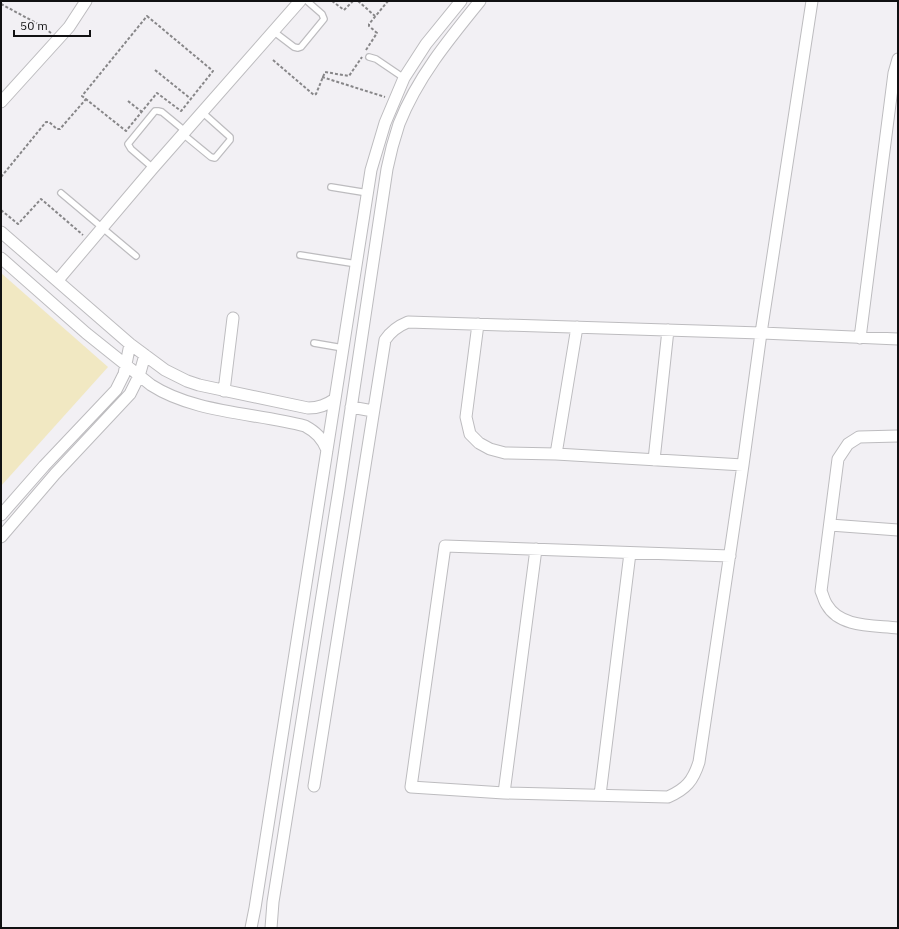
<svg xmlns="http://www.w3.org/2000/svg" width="899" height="929" font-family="'IBM Plex Sans',sans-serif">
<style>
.sand{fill:#f1e8c2}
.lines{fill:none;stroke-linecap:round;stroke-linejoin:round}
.service-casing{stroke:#bdbcbf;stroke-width:8}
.minor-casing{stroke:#bdbcbf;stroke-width:13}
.path{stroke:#878688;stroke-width:2;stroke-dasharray:3 2;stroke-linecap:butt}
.service{stroke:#fff;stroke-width:5.5}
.minor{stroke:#fff;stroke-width:11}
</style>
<rect width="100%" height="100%" fill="#f2f0f4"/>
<path class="sand" d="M1,273l107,94 -107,119z"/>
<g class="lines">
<g class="service-casing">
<path id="service" d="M273,31l21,16 4,1 3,-1 23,-28 -2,-5 -15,-13
M369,57l7,2 28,19
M183,134l28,23 4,1 15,-18v-3l-28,-25
M153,168l-22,-19 -3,-5 27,-33h3l4,1 23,19
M331,187l37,6
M61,193l75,63
M300,255l57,9
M314,343l29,5"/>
</g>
<g class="minor-casing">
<path id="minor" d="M1,102l68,-75 17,-26
M1,232l129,112 35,26 22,11 12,4 109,23c11,0 18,-3 27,-9
M1,258l85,75 65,52c43,28 105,28 154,41 11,6 17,12 22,24
M58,280l95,-112 147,-167
M478,324l-12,93 4,17 9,9 11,6 15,4 51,1 187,11
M860,338l34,-265 4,-14
M224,391l9,-73
M351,407l22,4
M898,436l-39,1 -11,7 -10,15 -17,132c2,4 3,10 6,14 13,23 48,20 71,23
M556,454l21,-127
M654,460l14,-130
M1,515l43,-49 72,-76 8,-16 6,-30
M830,525l68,5
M1,537l54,-63 75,-80 9,-18 6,-21
M730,556l-285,-10 -34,241 93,6 164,4c18,-8 25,-16 31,-35l44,-297 18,-132 51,-332
M314,786l71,-446c6,-9 13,-14 23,-18l353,11 137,6
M504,793l32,-244
M600,795l30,-242
M251,928l4,-20 116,-738 14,-47 19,-45 22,-34 35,-43
M271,928l2,-26 66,-413 48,-320c3,-15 7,-30 12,-45 18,-46 50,-85 81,-123"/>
</g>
<path class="path" d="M332,1l12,9 9,-9
M358,1l17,15
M1,4l39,21 11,8
M147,16l66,55 -31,39 -1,1 -24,-18 -31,38 -44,-35z
M366,50l11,-17 -8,-7v-2l19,-23
M273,60l41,35 2,-1 9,-22 24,4 13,-19
M155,70l36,29
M322,77l63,20
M128,101l14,11
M1,177l45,-55h3l8,7h3l26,-30
M1,210l17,14 23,-25 42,36"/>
<use href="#service" class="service"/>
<use href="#minor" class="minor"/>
</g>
<rect width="899" height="929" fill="none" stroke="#111112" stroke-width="4"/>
<path d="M14 30v6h76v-6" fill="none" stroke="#111112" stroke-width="2"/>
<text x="20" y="30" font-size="12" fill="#111112" stroke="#f2f0f4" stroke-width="3" paint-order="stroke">50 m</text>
</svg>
